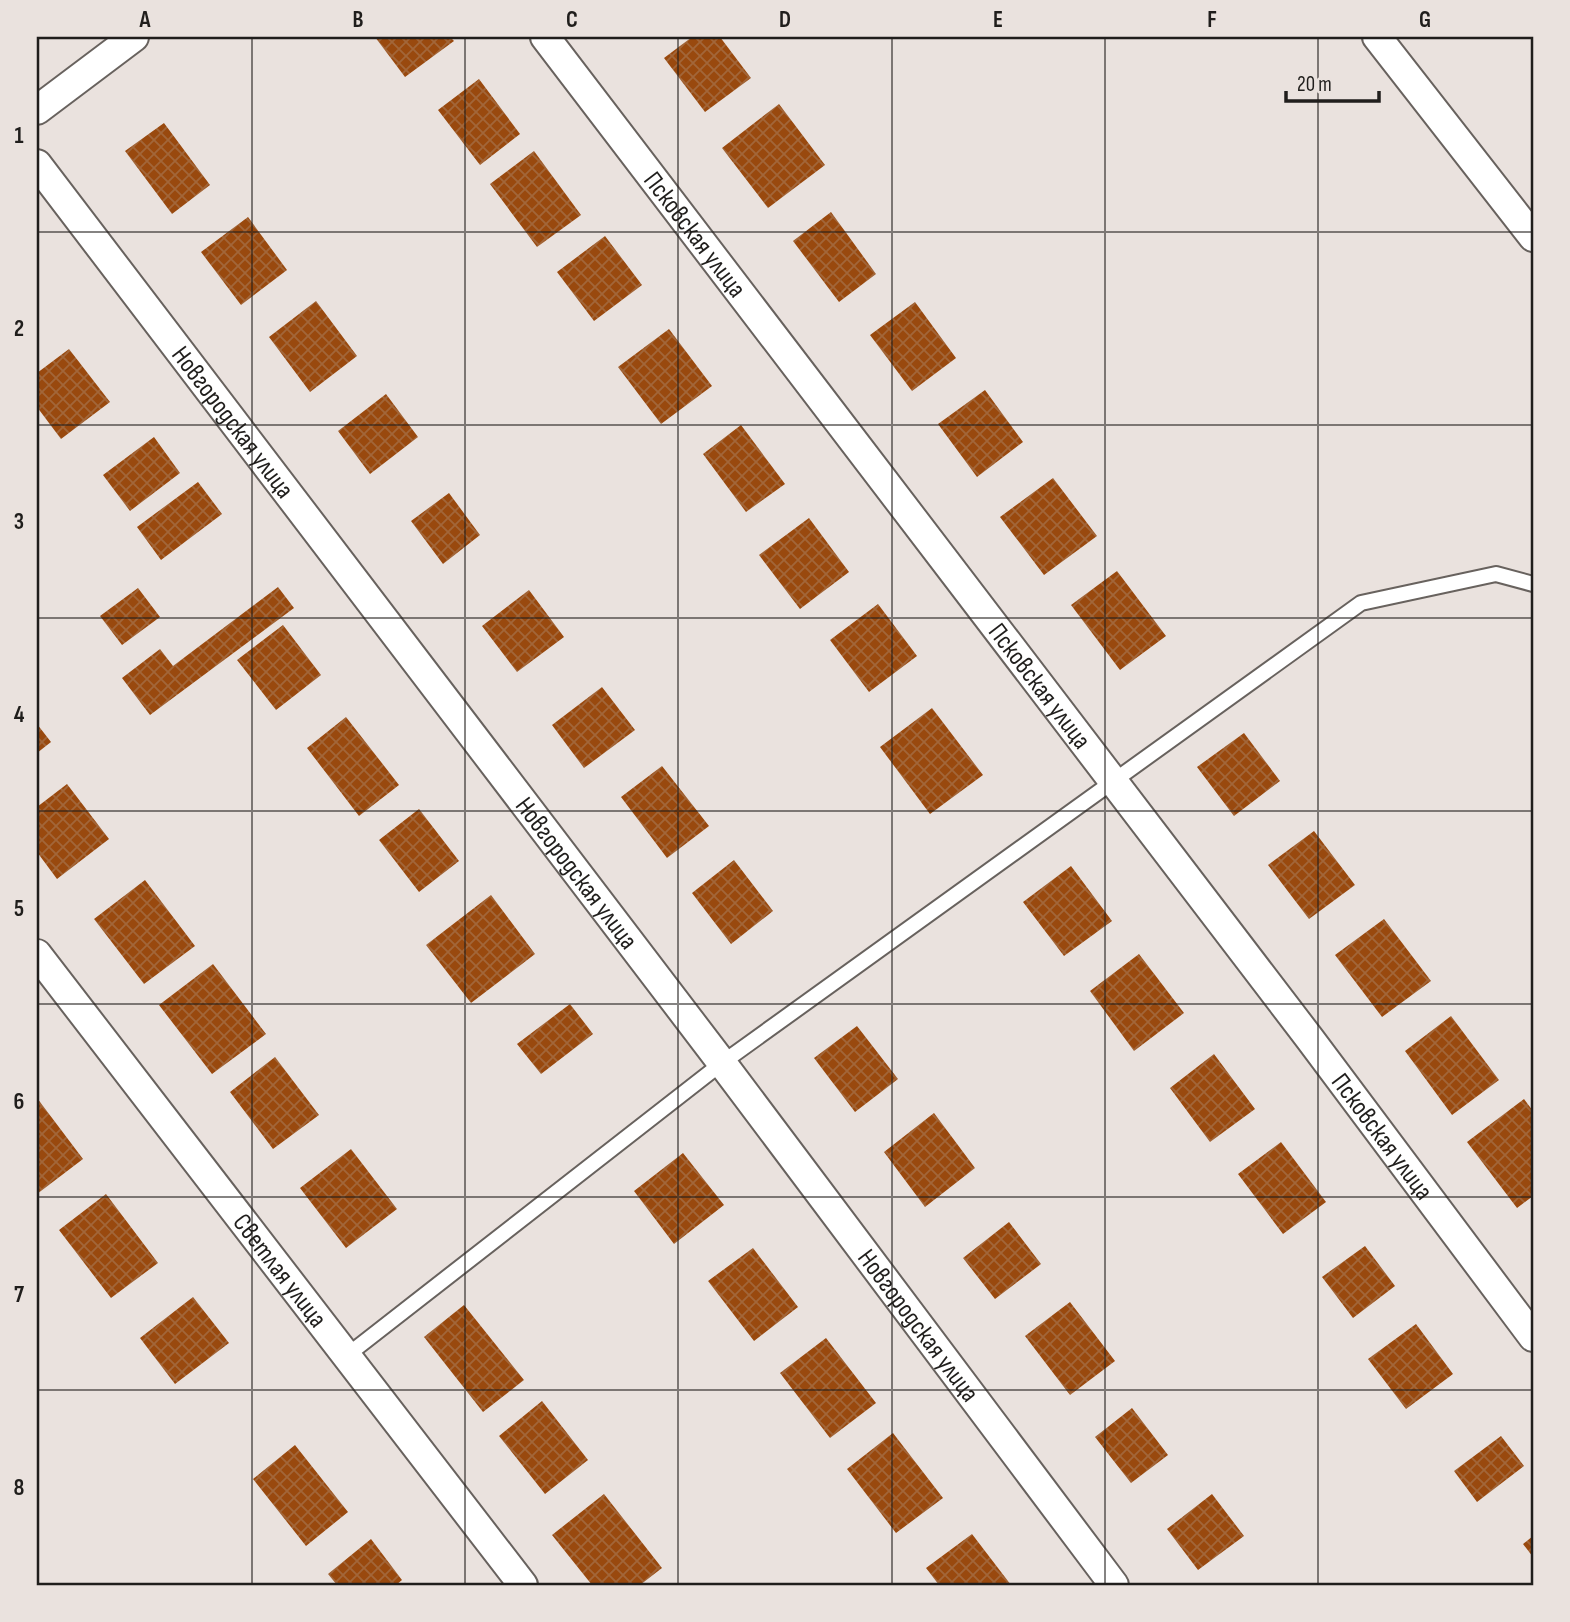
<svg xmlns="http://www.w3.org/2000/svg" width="1570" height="1622" font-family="'Sofia Sans Condensed',sans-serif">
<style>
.building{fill:url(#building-cross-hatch)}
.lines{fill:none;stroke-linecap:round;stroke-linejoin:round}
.lane-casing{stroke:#68625e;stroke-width:18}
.street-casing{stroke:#68625e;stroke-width:32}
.lane{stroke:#fff;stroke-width:14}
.street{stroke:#fff;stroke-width:28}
.grid{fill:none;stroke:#201e1c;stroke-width:2;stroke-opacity:0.55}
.labels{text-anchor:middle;stroke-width:7;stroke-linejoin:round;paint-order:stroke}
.street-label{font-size:26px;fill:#201e1c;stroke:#eae2de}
.neatline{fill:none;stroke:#201e1c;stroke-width:2.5}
.grid-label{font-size:23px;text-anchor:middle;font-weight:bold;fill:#201e1c}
</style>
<defs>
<pattern id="building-cross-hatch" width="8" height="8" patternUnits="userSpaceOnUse" patternTransform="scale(1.75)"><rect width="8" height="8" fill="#99490e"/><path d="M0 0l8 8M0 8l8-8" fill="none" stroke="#a26639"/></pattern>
</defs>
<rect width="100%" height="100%" fill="#eae2de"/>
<path class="building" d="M375,37h75l4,4 -49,36z
M692,37h28l31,41 -46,34 -41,-54z
M479,79l41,55 -40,31 -42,-55z
M779,104l46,61 -57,43 -46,-60z
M164,123l46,62 -38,29 -47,-63z
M534,151l47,64 -44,32 -47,-63z
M831,212l45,62 -37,28 -46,-61z
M248,217l39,53 -46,35 -40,-53z
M605,236l37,49 -48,36 -37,-49z
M316,301l41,55 -47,36 -41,-55z
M915,302l41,56 -44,33 -42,-56z
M669,329l43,57 -51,38 -43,-57z
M69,349l41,53 -49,37 -24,-32v-34z
M985,390l38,52 -46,35 -39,-53z
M386,394l32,43 -48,37 -32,-43z
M741,425l44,59 -39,28 -43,-58z
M154,437l26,36 -50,38 -27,-36z
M1053,478l44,58 -53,39 -44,-58z
M198,482l24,32 -61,46 -24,-33z
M449,493l31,42 -37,29 -32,-43z
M809,518l40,54 -49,37 -41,-54z
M1117,571l49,65 -46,34 -49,-65z
M278,587l16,21 -144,107 -28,-37 38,-29 13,17z
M138,588l22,29 -38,28 -22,-29z
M529,590l35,47 -47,35 -35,-46z
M878,604l39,52 -48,36 -39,-52z
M283,625l38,50 -45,35 -39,-50z
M602,687l33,43 -51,38 -32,-43z
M932,708l51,67 -53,39 -50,-67z
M346,717l53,68 -40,31 -52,-68z
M37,724l14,18 -14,11z
M1244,733l36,48 -46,35 -37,-49z
M662,766l47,60 -42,32 -46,-61z
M67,784l42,55 -52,40 -20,-27v-45z
M419,809l40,52 -40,31 -40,-52z
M1314,831l41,54 -46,34 -41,-54z
M734,860l39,51 -42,33 -39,-51z
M1071,866l41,55 -48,35 -41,-54z
M145,880l50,66 -51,38 -50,-65z
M491,895l44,59 -64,49 -45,-58z
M1384,919l47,62 -49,36 -47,-62z
M1139,954l45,59 -50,38 -44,-60z
M213,964l53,70 -54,40 -53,-69z
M570,1004l23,30 -52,40 -24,-30z
M1451,1016l48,64 -47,35 -47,-64z
M857,1026l41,53 -43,33 -41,-54z
M1214,1054l41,55 -45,33 -40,-54z
M275,1057l44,58 -46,34 -43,-57z
M37,1098l46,61 -46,35z
M1524,1099l9,12v85l-16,12 -50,-66z
M934,1113l41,55 -50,39 -41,-55z
M1281,1142l45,60 -43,32 -45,-60z
M351,1149l46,60 -51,39 -46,-60z
M683,1153l41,52 -50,39 -40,-53z
M106,1194l52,69 -47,35 -52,-68z
M1009,1222l32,42 -46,35 -32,-41z
M1365,1246l30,40 -42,32 -31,-41z
M753,1248l45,59 -44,34 -46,-60z
M193,1297l36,46 -54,41 -35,-46z
M1070,1302l45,59 -45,34 -45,-59z
M464,1305l60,75 -41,32 -59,-75z
M1416,1324l37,50 -47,35 -38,-50z
M826,1338l50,65 -46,35 -50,-65z
M542,1401l46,59 -43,34 -46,-58z
M1132,1408l36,47 -37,28 -36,-46z
M893,1433l50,65 -47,35 -49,-64z
M1501,1436l23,30 -47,36 -23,-31z
M295,1445l53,67 -42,34 -53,-67z
M604,1494l58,74 -22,17h-48l-40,-50z
M1212,1494l32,42 -46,34 -31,-41z
M972,1534l39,51h-72l-13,-17z
M1533,1536v21l-10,-13z
M371,1539l31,41 -6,5h-59l-9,-11z"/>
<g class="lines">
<g class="lane-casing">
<path id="lane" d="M345,1357l377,-294 639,-460 135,-29 37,10"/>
</g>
<g class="street-casing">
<g id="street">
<path id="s1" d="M545,37l765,1002 223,298"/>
<path d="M1377,37l156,200"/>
<path d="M37,110l97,-73"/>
<path id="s2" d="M37,164l685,899 392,522"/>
<path id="s3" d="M37,954l486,631"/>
</g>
</g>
<use href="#lane" class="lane"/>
<use href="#street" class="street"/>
</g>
<path class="grid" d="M252,37v1548M465,37v1548M678,37v1548M892,37v1548M1105,37v1548M1318,37v1548M37,232h1496M37,425h1496M37,618h1496M37,811h1496M37,1004h1496M37,1197h1496M37,1390h1496"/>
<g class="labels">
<g class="street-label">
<text dy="9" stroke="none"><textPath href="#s1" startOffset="248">Псковская улица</textPath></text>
<text dy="9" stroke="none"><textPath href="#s2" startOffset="324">Новгородская улица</textPath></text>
<text dy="9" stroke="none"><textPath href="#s1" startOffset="816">Псковская улица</textPath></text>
<text dy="9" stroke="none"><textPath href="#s2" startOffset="891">Новгородская улица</textPath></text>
<text dy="9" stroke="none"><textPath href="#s1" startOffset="1382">Псковская улица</textPath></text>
<text dy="9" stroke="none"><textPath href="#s3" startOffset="399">Светлая улица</textPath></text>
<text dy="9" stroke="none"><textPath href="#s2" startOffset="1458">Новгородская улица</textPath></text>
</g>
</g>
<rect width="1570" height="1622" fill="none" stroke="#eae2de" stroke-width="77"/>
<path d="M1286 91v10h93v-10" fill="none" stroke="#201e1c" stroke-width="3.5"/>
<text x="1297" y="91" font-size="21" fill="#201e1c" stroke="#eae2de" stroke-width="5" paint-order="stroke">20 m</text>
<rect x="38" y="38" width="1494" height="1546" class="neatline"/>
<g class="grid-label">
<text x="145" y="27">A</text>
<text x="358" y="27">B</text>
<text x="572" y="27">C</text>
<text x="785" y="27">D</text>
<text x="998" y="27">E</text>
<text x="1212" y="27">F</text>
<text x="1425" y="27">G</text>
<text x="19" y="143">1</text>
<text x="19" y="336">2</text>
<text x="19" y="529">3</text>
<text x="19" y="722">4</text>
<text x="19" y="916">5</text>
<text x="19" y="1109">6</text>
<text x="19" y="1302">7</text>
<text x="19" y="1495">8</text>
</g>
</svg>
